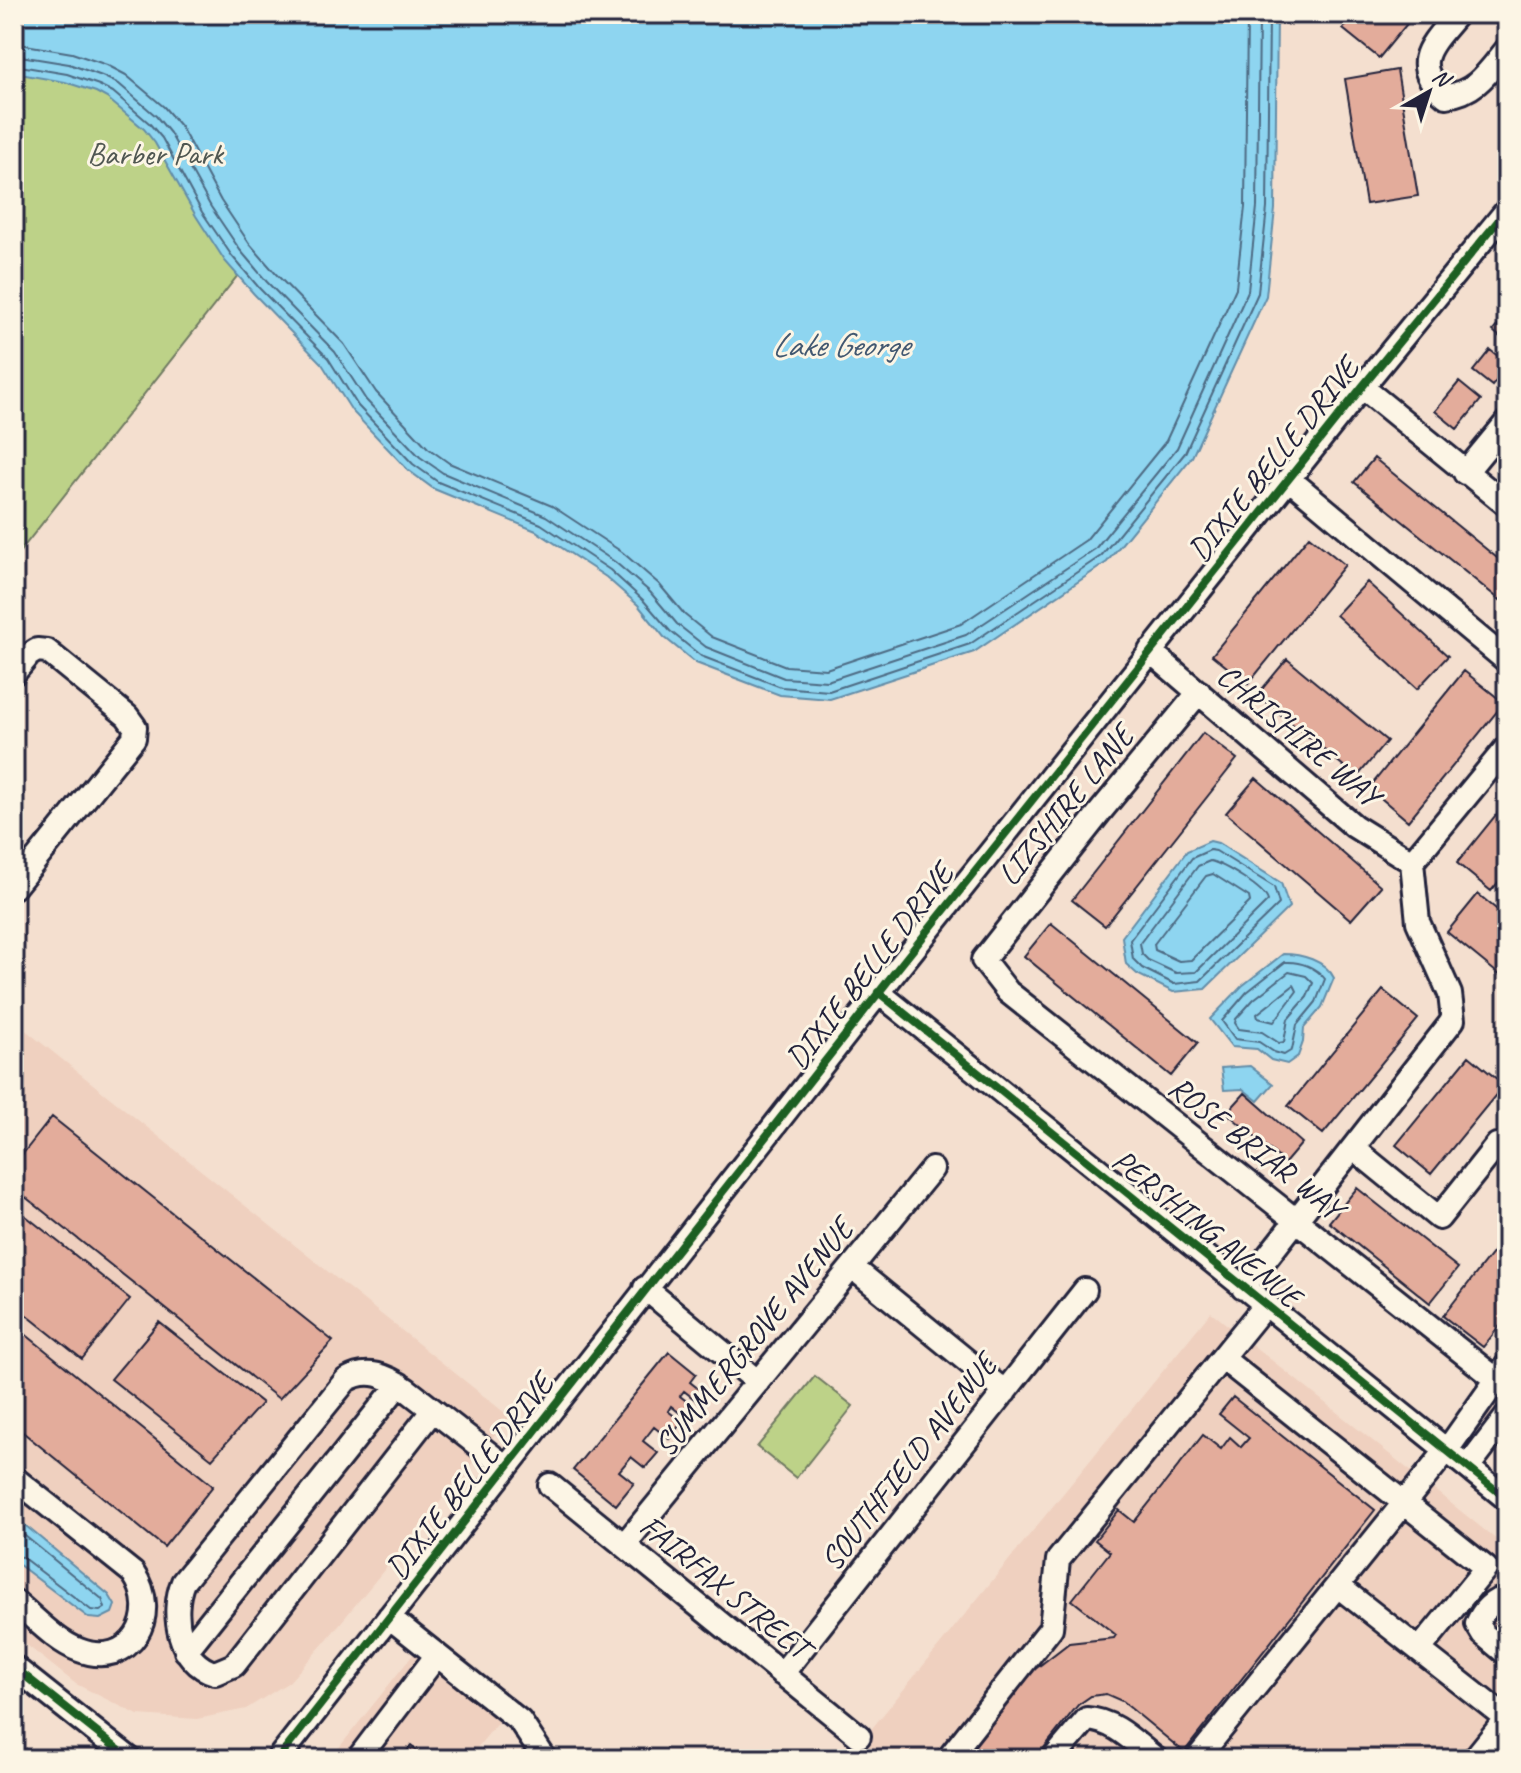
<svg xmlns="http://www.w3.org/2000/svg" width="1521" height="1773" font-family="Caveat,sans-serif">
<style>
.built{fill:#efd0bf}
.green{fill:#bdd288;stroke:#707a62;stroke-width:2}
.water{fill:#8ed5f0;stroke:#638da8;stroke-width:2}
.lines{fill:none;stroke-linecap:round;stroke-linejoin:round}
.shore{stroke:#4d6a83;stroke-width:2}
.building{fill:#e3ac9b;stroke:#22223b;stroke-width:2}
.minor-casing{stroke:#22223b;stroke-width:28}
.minor{stroke:#fcf5e5;stroke-width:22}
.cycleway-casing{stroke:#fcf5e5;stroke-width:13}
.cycleway{stroke:#1b5e20;stroke-width:8}
.labels{text-anchor:middle;stroke-width:6;stroke-linejoin:round;paint-order:stroke}
.park-label{font-size:32px;fill:#505752;stroke:#fcf5e5}
.street-label{font-size:32px;fill:#22223b;stroke:#fcf5e5}
.water-label{font-size:34px;font-style:italic;fill:#425871;stroke:#fcf5e5}
</style>
<rect width="100%" height="100%" fill="#f4dfcf"/>
<filter id="ink" filterUnits="userSpaceOnUse"><feTurbulence type="fractalNoise" baseFrequency=".0125" numOctaves="2"/><feDisplacementMap in="SourceGraphic" scale="16" xChannelSelector="R" yChannelSelector="G"/><feConvolveMatrix kernelMatrix="1 2 1 2 8 2 1 2 1" color-interpolation-filters="sRGB"/></filter>
<g filter="url(#ink)">
<path class="built" d="M14,1021l496,396 -186,226 -35,39 -43,27 -49,10 -59,-4 -62,-31 -62,-49z
M1211,1312l296,236v211h-660z
M1507,1387v55l-27,-22z
M423,1642l85,68 -40,49h-138z"/>
<path class="green" d="M14,14h430l-430,545z
M815,1376l38,30 -57,72 -39,-31z"/>
<path class="water" d="M14,14h1263l-2,195 -9,87 -74,161 -85,105 -133,90 -144,47 -50,-4 -84,-32 -32,-26 -26,-32 -32,-28 -70,-46 -102,-42 -26,-19 -56,-59 -30,-47 -68,-70 -29,-33 -29,-45 -41,-73 -11,-14 -37,-31 -11,-6 -31,-10 -51,-9z
M1210,841l8,2 63,40 8,24 -84,82 -32,3 -36,-18 -11,-10 -4,-27 65,-86z
M1283,954c18,0 42,6 51,24l-12,29 -18,21 -1,14 -5,14 -11,8 -16,-4 -14,-11 -25,-2 -22,-28 32,-33z
M1250,1066l23,18 -15,17 -15,-12 -19,1 -3,-22z
M14,1516l95,79 6,10 -3,8 -12,6 -11,-1 -75,-57z"/>
<g class="lines">
<path class="shore" d="M14,43l58,10 35,12 19,10 38,32 17,20 40,74 28,42 27,31 68,70 32,48 52,56 21,15 103,43 70,46 37,32 26,31 27,22 74,29 40,3 135,-45 125,-84 80,-99 70,-153 9,-81 2,-193
M14,55l55,9 33,12 17,8 37,32 14,17 41,74 29,43 27,32 68,70 31,48 54,57 23,16 103,43 69,46 35,30 27,32 29,23 78,31 43,3 139,-46 129,-86 82,-101 71,-157 9,-84 2,-193
M14,65l53,9 32,11 14,7 36,31 13,15 40,74 30,44 28,33 68,69 30,48 55,58 25,18 103,42 69,46 33,30 27,31 31,25 80,31 48,4 141,-47 131,-88 84,-103 73,-160 9,-85 2,-194
M1210,850l6,1 58,36 5,17 -79,77 -26,3 -32,-16 -9,-9 -3,-19 62,-82z
M1210,861c13,3 55,27 58,40l-72,71 -20,1 -28,-13 -6,-6 -2,-11 58,-77z
M1213,874l36,23 1,5 -59,58 -12,1 -24,-11 -1,-6 52,-68z
M1285,962c15,-1 31,5 40,17l-9,23 -19,23 -5,25 -8,5 -10,-3 -15,-10 -24,-3 -13,-18 25,-29z
M1289,972l17,4 7,7 -6,14 -19,22 -4,23 -5,1 -17,-11 -23,-3 -4,-6 1,-4 18,-20z
M1294,985l3,6 -23,31 -16,-4 -1,-4z
M14,1527l88,72 3,9 -5,3 -9,-1 -69,-53 -8,-1"/>
</g>
<path class="building" d="M1355,14h60l-36,44 -36,-29z
M1397,70l21,126 -52,8 -21,-125z
M1507,314v29l-14,-12z
M1490,350l17,13v4l-15,19 -19,-15z
M1459,382l22,18 -24,29 -22,-18z
M1374,458l133,108v25l-7,9 -146,-118z
M1309,536l36,29 -97,119 -36,-29z
M1367,582l81,74 -31,33 -81,-74z
M1287,659l100,82 -30,36 -100,-82z
M1464,671l40,32 -96,118 -39,-33z
M1203,733l34,26 -132,167 -33,-26z
M1256,778l125,108 -30,34 -125,-107z
M1507,801v71l-16,19 -34,-28z
M1478,894l29,24v63l-60,-49z
M1051,923l147,120 -27,33 -147,-120z
M1383,990l35,29 -95,115 -35,-28z
M1469,1056l35,29 -73,89 -35,-29z
M1245,1093l57,50 -17,20 -58,-50z
M52,1117l281,224 -54,58 -265,-211v-23z
M1357,1188l101,80 -28,35 -101,-81z
M17,1209l113,90 -48,60 -68,-54v-93z
M1507,1234v83l-24,30 -40,-31z
M159,1322l103,81 -50,56 -101,-80z
M14,1325l199,161 -49,61 -150,-122z
M669,1352l27,22 -6,8 15,12 -7,8 -14,-11 -4,5 14,11 -8,11 -15,-12 -3,5 14,11 -13,17 -15,-12 -11,14 15,12 -13,15 -14,-11 -12,14 15,12 -18,22 -43,-35z
M1233,1397l142,113 -191,242 -62,-51 -16,-7 -15,2 -13,9 -43,54h-73l72,-89 35,-27 45,-5 2,-3 -44,-35 38,-48 -15,-12 24,-30 15,12 69,-87 18,14 9,-12 11,10 8,-9 -30,-24z
M1499,1603l8,7v38l-15,-13 4,-6 -5,-5 4,-5 -5,-4z
M411,1746l15,13h-25z
M14,1747l15,12h-15z"/>
<g class="lines">
<g class="minor-casing">
<path id="minor" d="M1457,14c-25,30 -50,50 -11,82 30,-3 43,-25 61,-47
M1362,387l145,118
M1465,473l42,-51
M1289,479l218,182
M1150,651l204,175 58,36
M14,673l15,-18 8,-5 10,1 80,65 8,11 -1,11 -120,149
M1199,692l-99,120 -117,148 25,32 488,387
M878,992l629,507
M1353,1148l86,70 58,-73 10,8
M852,1267l153,125
M645,1288l113,94
M1243,1288l210,-268 -3,-26 -32,-72 -6,-60 95,-115
M1222,1358l264,210 -67,82
M433,1410l-199,255 -19,8c-36,-9 -45,-60 -32,-91l163,-202c22,-13 41,-4 60,9l100,78
M1468,1467l39,-51
M14,1478l119,95c29,42 -2,97 -54,77 -24,-9 -45,-33 -65,-49
M550,1485l309,251
M624,1545l308,-376
M1338,1586l169,133
M1507,1599c-14,-1 -25,13 -30,25l6,10 24,20
M389,1617l131,104 25,38
M186,1651l213,-267
M14,1667l116,92
M782,1674l303,-384
M278,1759l613,-782 471,-590 145,-177
M358,1759l79,-104
M948,1759l103,-131 7,-68 207,-255
M1053,1759l34,-40c27,1 48,24 69,40
M1197,1759l250,-309 60,-85
M1474,1759l33,-41"/>
</g>
<use href="#minor" class="minor"/>
<g class="cycleway-casing">
<path id="cycleway" d="M878,992l629,507
M14,1667l116,92
M278,1759l613,-782 471,-590 145,-177"/>
</g>
<use href="#cycleway" class="cycleway"/>
</g>
</g>
<g class="labels">
<g class="park-label">
<text x="155" y="164">Barber Park</text>
</g>
<g class="street-label">
<text transform="translate(1273 459) rotate(-51)" y="11">DIXIE BELLE DRIVE</text>
<text transform="translate(1299 735) rotate(40)" y="11">CHRISHIRE WAY</text>
<text transform="translate(1065 805) rotate(-51)" y="11">LIZSHIRE LANE</text>
<text transform="translate(869 966) rotate(-52)" y="11">DIXIE BELLE DRIVE</text>
<text transform="translate(1256 1147) rotate(38)" y="11">ROSE BRIAR WAY</text>
<text transform="translate(1207 1228) rotate(39)" y="11">PERSHING AVENUE</text>
<text transform="translate(753 1337) rotate(-51)" y="11">SUMMERGROVE AVENUE</text>
<text transform="translate(908 1462) rotate(-52)" y="11">SOUTHFIELD AVENUE</text>
<text transform="translate(469 1476) rotate(-52)" y="11">DIXIE BELLE DRIVE</text>
<text transform="translate(725 1586) rotate(39)" y="11">FAIRFAX STREET</text>
</g>
<g class="water-label">
<text x="840" y="356">Lake George</text>
</g>
</g>
<rect width="1521" height="1773" fill="none" stroke="#fcf5e5" stroke-width="48"/>
<rect x="24" y="24" width="1473" height="1725" fill="none" stroke="#22223b" stroke-width="3" filter="url(#ink)"/>
<g transform="translate(1429 92) rotate(39)" stroke="#fcf5e5" stroke-width="6" paint-order="stroke">
<path d="M0-6L14 30L0 20L-14 30Z" fill="#22223b"/>
<text y="-12" font-size="22" font-weight="bold" text-anchor="middle" fill="#22223b">N</text>
</g>
</svg>
